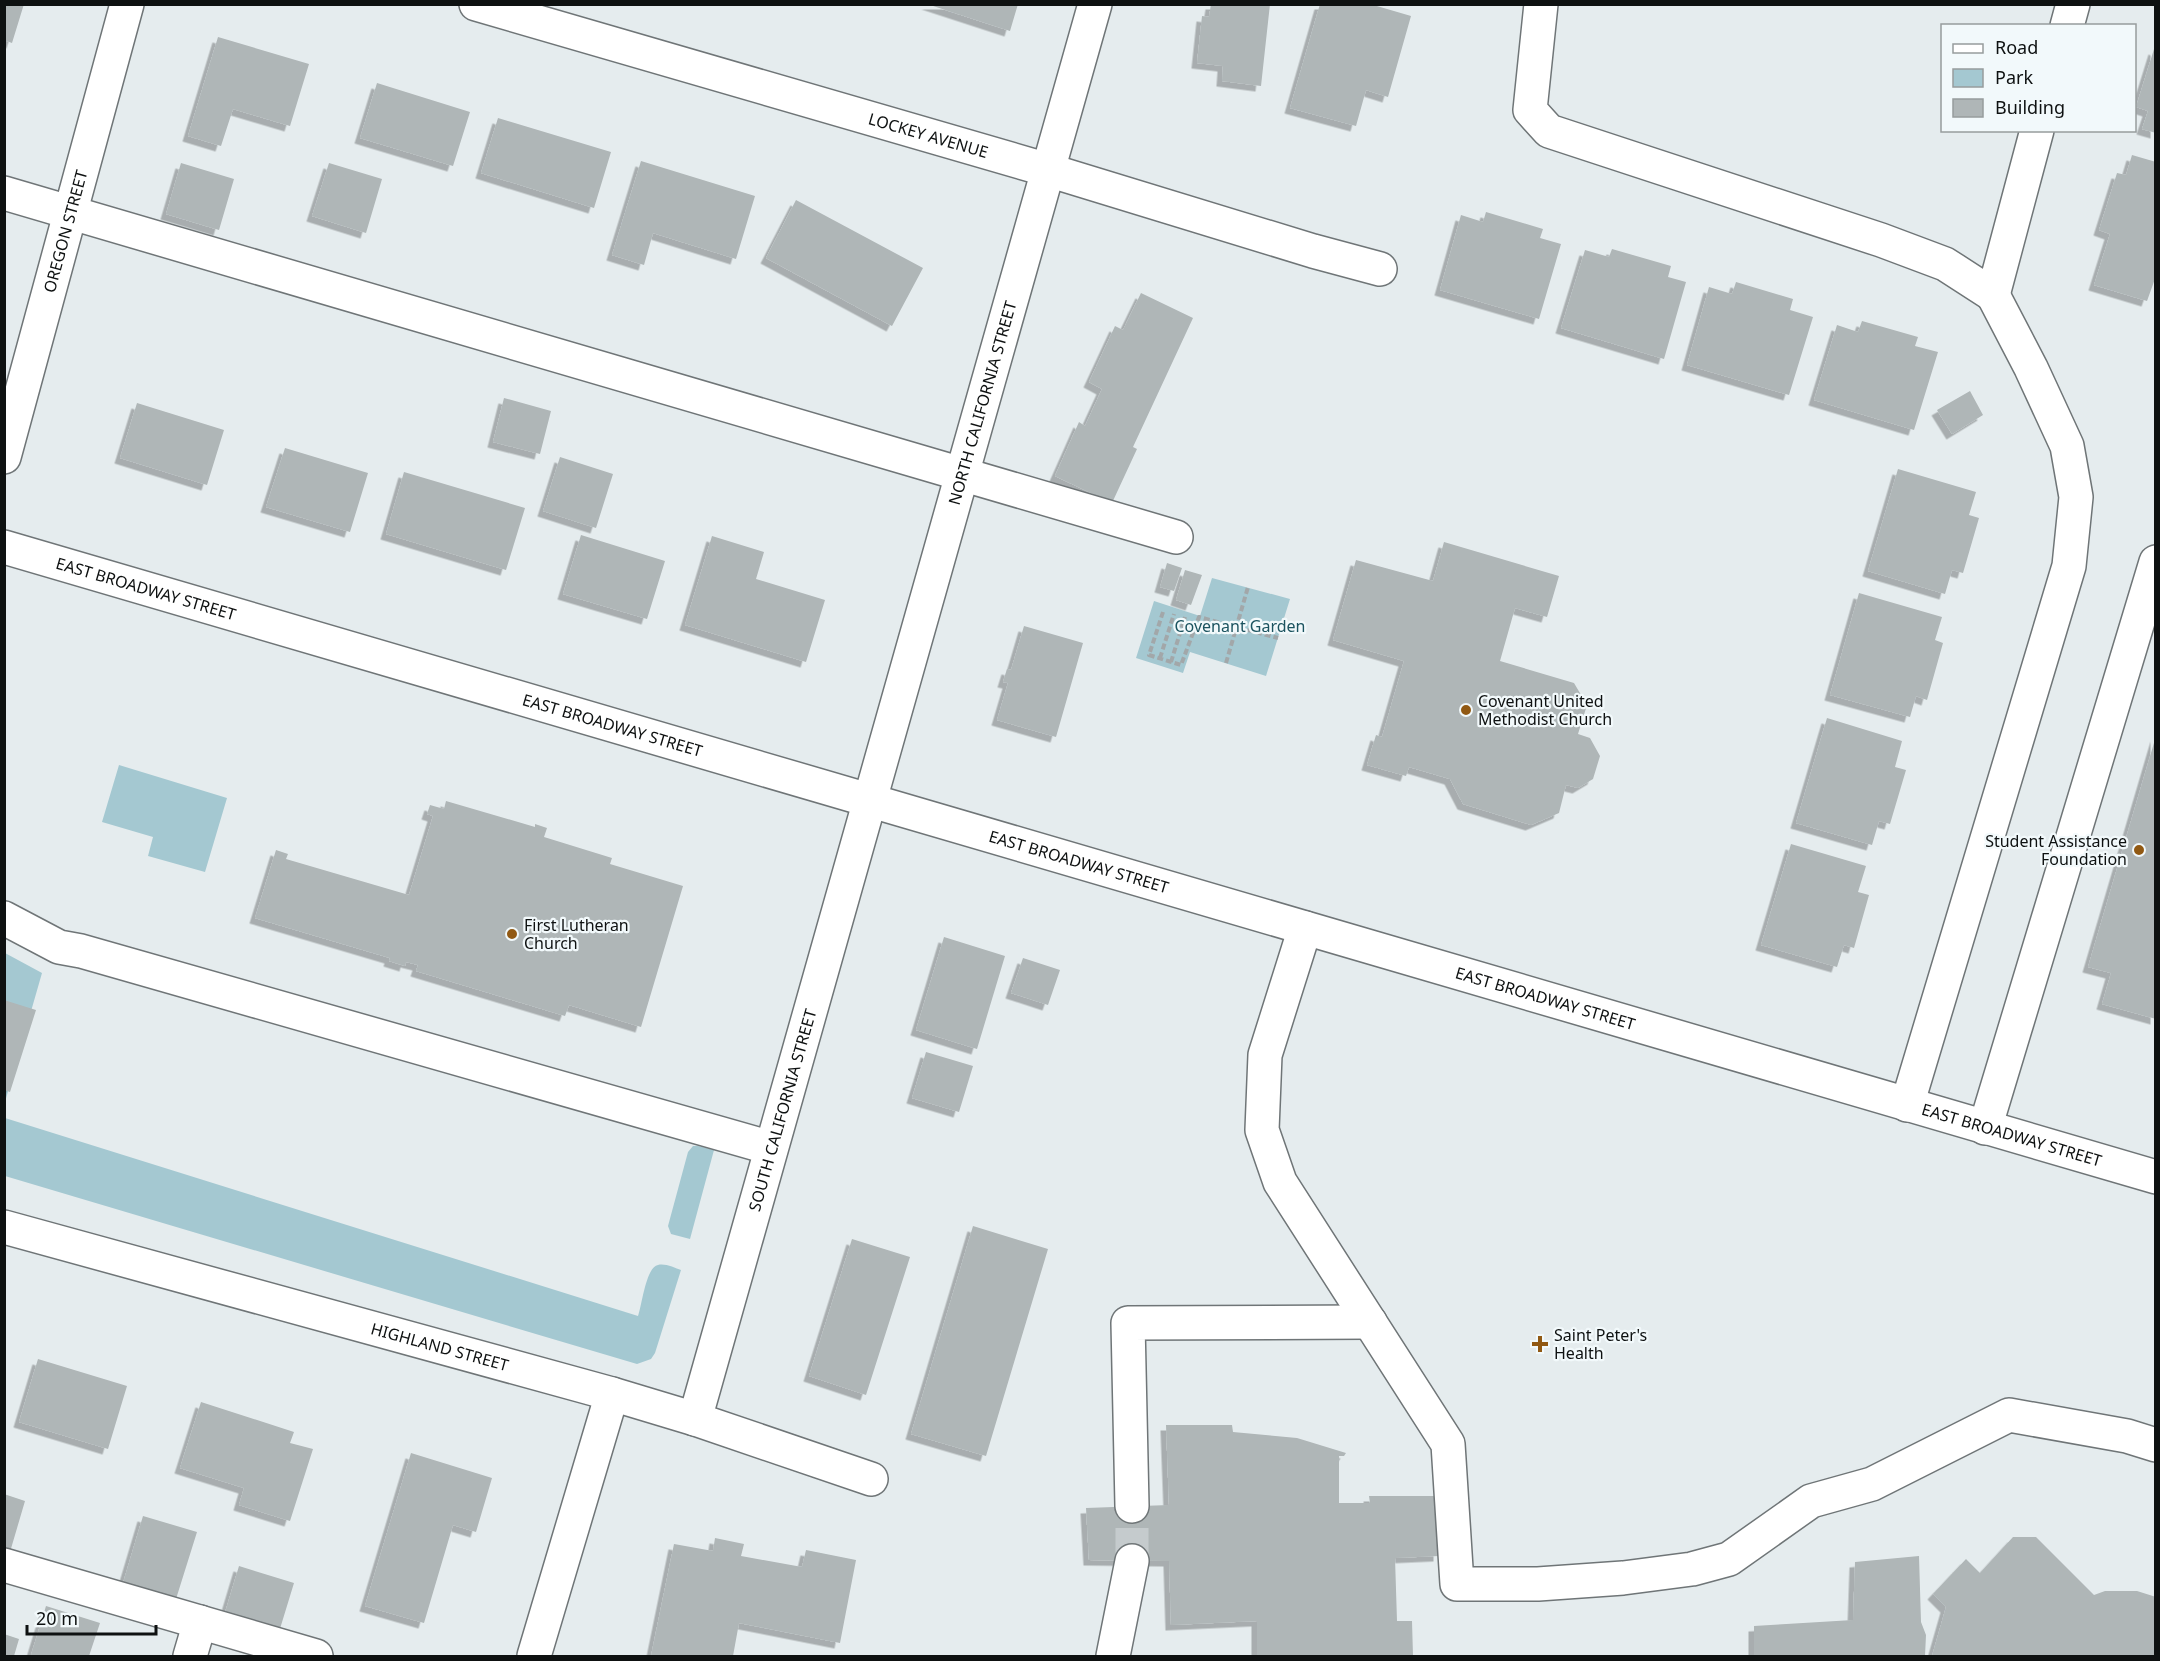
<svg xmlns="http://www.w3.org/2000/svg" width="2160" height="1661" font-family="'Noto Sans',sans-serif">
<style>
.green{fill:#a4c8d1}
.building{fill:#afb6b7;filter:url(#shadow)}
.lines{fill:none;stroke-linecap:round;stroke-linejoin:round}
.minor-tunnel{stroke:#c5cbcd;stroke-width:33;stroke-dasharray:33 16;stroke-linecap:butt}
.minor-casing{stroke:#6f7577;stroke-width:36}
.path{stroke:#a2a7a9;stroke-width:4;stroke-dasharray:6 3;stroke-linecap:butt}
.minor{stroke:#fff;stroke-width:33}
.poi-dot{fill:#915913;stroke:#f2f9fb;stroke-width:2}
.labels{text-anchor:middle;stroke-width:4.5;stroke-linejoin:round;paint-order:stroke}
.street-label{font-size:16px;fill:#0e1111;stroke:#f2f9fb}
.park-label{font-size:16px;fill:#1b535f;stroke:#f2f9fb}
.poi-label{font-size:16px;fill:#0e1111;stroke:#f2f9fb;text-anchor:start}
</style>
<defs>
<filter id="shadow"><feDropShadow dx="-5.5" dy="5.5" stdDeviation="0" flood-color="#0004"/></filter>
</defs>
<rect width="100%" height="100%" fill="#e5ecee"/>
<path class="green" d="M1212,578l78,21 -24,77 -76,-24 -7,21 -47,-15 18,-57 46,15z
M119,765l108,33 -22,74 -57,-16 5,-19 -51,-15z
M5,953l37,20 -37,129z
M5,1118l633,198c4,-11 8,-49 20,-51 7,-2 17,3 23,5l-26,83 -4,6 -14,5 -632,-188z
M693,1146h5l16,4 -24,89 -19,-5 -3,-8 20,-74z"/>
<path class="building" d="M4,4h20l-12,39 -8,-3z
M927,4h91l-8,27z
M1211,4h59l-9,82 -39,-5 1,-15 -26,-3 5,-47 7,1z
M1320,4h50l41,12 -23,81 -22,-7 -10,36 -66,-18z
M218,37l91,27 -19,62 -57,-17 -12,37 -33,-10z
M2154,49l2,1v83l-14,-4 6,-18 -12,-4z
M377,83l93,29 -17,54 -93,-28z
M498,118l113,34 -17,56 -113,-35z
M2132,155l24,7v114l-9,25 -53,-16 16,-51 -11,-4 18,-57 9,2z
M641,161l114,35 -19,63 -83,-26 -9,32 -32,-10z
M181,163l53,16 -15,51 -53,-16z
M329,163l53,16 -16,54 -54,-17z
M796,200l127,68 -31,58 -126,-68z
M1486,212l57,17 -3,9 21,6 -22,75 -99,-29 21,-75 22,7z
M1612,249l59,17 -3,11 18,5 -22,77 -103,-31 24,-78 24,7z
M1736,282l57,17 -3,11 23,7 -24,78 -102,-30 22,-78 23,7z
M1141,293l52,25 -60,129 4,2 -25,54 -57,-27 24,-54 6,4 17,-37 -13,-7 26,-56 8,4z
M1862,321l56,16 -3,9 23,6 -24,78 -100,-30 23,-75 21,7z
M1970,391l13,24 -31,19 -15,-24z
M504,398l47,13 -11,43 -47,-12z
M137,403l87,27 -17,55 -87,-27z
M285,448l83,25 -18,59 -84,-25z
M560,457l53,17 -17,54 -53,-17z
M1898,469l78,23 -7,23 10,3 -16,55 -11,-3 -7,24 -77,-23z
M404,472l121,36 -19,62 -120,-36z
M581,535l84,26 -18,58 -84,-25z
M712,536l52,16 -8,27 69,21 -19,62 -121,-37z
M1444,542l115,34 -12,41 -32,-9 -15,53 74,22 13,22 -9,29 12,4 10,18 -7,23 -15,9 -12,-3 -7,28 -28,12 -68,-21 -13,-25 -41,-12 -3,9 -39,-11 9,-30 6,2 22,-76 -71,-21 23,-80 77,21z
M1167,563l15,5 -8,23 -14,-4z
M1185,570l17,5 -11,30 -15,-5z
M1859,593l83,24 -7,23 8,3 -16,57 -11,-4 -6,21 -80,-22z
M1024,626l59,17 -27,94 -59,-17 11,-37 -5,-1 4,-13 4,1z
M1827,718l75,23 -7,26 11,3 -16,54 -11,-3 -7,24 -76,-22z
M2156,736v283l-54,-15 9,-31 -23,-6z
M446,801l89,26v-3l12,4 -3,9 68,21 -2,6 73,22 -42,141 -72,-22 -4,11 -149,-45 2,-6 -12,-3 -1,4 -16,-5 1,-3 -135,-40 21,-68 12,4 -2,5 123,36 24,-79 -6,-2 3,-9 14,4z
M1791,844l75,22 -8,26 11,3 -15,53 -10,-3 -7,22 -76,-22z
M944,937l61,19 -28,93 -61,-19z
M1023,958l37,12 -12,35 -37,-12z
M4,1000l32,10 -26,82 -6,-2z
M926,1052l47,14 -14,46 -47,-14z
M973,1226l75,23 -62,207 -75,-22z
M852,1239l58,18 -44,138 -57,-19z
M38,1359l89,27 -19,63 -89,-27z
M201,1402l93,30 -4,11 23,6 -23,72 -51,-16 5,-17 -64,-20z
M1166,1425h66l1,7 64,6 49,15 -2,3h-5v47h31l-1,-7h71l-1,60 -44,2 2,63h15l1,35h-156v-35l-86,4 -2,-64 -80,-1 -3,-52 83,-3z
M411,1453l81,25 -16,54 -23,-7 -29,98 -59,-17z
M4,1494l21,7 -15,51 -6,-1z
M143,1516l54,16 -21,67 -53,-16z
M2013,1537h23l58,58 11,-4h32l19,6v59h-224l14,-49 -13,-13 33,-35 14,14z
M715,1538l29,6 -3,12 61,11 4,-17 50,10 -16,83 -101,-20 -6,33h-82l23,-112 39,7z
M1919,1556l2,66 5,13 -1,21h-171v-30l99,-6 2,-58z
M239,1566l55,17 -15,49 -55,-16z
M46,1606l54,17 -11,33 -58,-1z
M4,1634l15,5 -5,17h-10z"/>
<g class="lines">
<path class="minor-tunnel" d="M1132,1561v-55"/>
<g class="minor-casing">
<g id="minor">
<path id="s1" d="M476,4l572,166 265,81 67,18"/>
<path d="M1541,4l-11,106 19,21 332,109 64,24 48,31 44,-165"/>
<path d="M2067,26l6,-22"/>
<path d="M4,193l1172,344"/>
<path id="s2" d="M4,457l123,-453"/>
<path id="s3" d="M4,547l2152,630"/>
<path d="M4,918l55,29 22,4 690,197"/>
<path d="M1305,928l-40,127 -3,75 18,52 168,262 9,140h81l85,-6 69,-9 37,-10 82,-58 61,-17 137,-69 118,21 29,9"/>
<path d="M1907,1105l162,-539 7,-69 -9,-51 -36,-78 -38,-73"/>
<path d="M1985,1128l171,-566"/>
<path id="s4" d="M4,1227l608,167 83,25 176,60"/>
<path id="s5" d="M695,1419l400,-1415"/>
<path d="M1132,1506l-4,-183 242,-1"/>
<path d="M4,1565l312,91"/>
<path d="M190,1656l10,-34"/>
<path d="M534,1656l78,-262"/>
<path d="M1113,1656l19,-95"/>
</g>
</g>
<path class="path" d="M1163,612l-14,43 32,10 18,-48 79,21
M1160,658l14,-44
M1171,662l14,-45
M1226,663l22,-76"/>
<use href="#minor" class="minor"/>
</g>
<g class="poi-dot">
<circle cx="1466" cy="710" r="6"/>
<circle cx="2139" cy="850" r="6"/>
<circle cx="512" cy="934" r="6"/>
<path d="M1537 1335h6v6h6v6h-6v6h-6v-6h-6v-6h6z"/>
</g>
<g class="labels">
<g class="street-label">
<text dy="6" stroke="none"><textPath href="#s1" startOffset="471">LOCKEY AVENUE</textPath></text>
<text dy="6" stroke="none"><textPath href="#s2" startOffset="234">OREGON STREET</textPath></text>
<text dy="6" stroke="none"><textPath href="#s5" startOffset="1056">NORTH CALIFORNIA STREET</textPath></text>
<text dy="6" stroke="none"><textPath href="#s3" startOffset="148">EAST BROADWAY STREET</textPath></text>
<text dy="6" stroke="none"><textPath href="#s3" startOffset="634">EAST BROADWAY STREET</textPath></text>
<text dy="6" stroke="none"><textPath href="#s3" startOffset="1120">EAST BROADWAY STREET</textPath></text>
<text dy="6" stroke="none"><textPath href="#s3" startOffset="1606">EAST BROADWAY STREET</textPath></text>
<text dy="6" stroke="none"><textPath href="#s5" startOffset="321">SOUTH CALIFORNIA STREET</textPath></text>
<text dy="6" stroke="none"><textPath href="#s3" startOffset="2092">EAST BROADWAY STREET</textPath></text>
<text dy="6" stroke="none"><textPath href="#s4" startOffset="452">HIGHLAND STREET</textPath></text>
</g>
<g class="park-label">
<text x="1240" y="632">Covenant Garden</text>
</g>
<g class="poi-label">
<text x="1478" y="707">Covenant United<tspan x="1478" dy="18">Methodist Church</tspan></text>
<text x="2127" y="847" text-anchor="end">Student Assistance<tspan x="2127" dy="18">Foundation</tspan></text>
<text x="524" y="931">First Lutheran<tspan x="524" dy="18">Church</tspan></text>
<text x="1554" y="1341">Saint Peter's<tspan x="1554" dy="18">Health</tspan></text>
</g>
</g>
<rect width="2160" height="1661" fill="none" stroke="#0e1111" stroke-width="12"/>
<rect x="1941" y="24" width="195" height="108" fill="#f2f9fb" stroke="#979c9d" stroke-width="1.5"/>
<rect x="1953" y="44" width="30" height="9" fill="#ffffff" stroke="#979c9d" stroke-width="1.5"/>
<text x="1995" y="54" font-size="18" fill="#0e1111">Road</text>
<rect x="1953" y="69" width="30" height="18" fill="#a4c8d1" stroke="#979c9d" stroke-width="1.5"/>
<text x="1995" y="84" font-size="18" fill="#0e1111">Park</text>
<rect x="1953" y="99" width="30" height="18" fill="#afb6b7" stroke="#979c9d" stroke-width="1.5"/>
<text x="1995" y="114" font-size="18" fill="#0e1111">Building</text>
<path d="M27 1625v9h129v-9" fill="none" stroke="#0e1111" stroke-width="3"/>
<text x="36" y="1625" font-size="18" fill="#0e1111" stroke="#f2f9fb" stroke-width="4.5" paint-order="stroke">20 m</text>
</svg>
